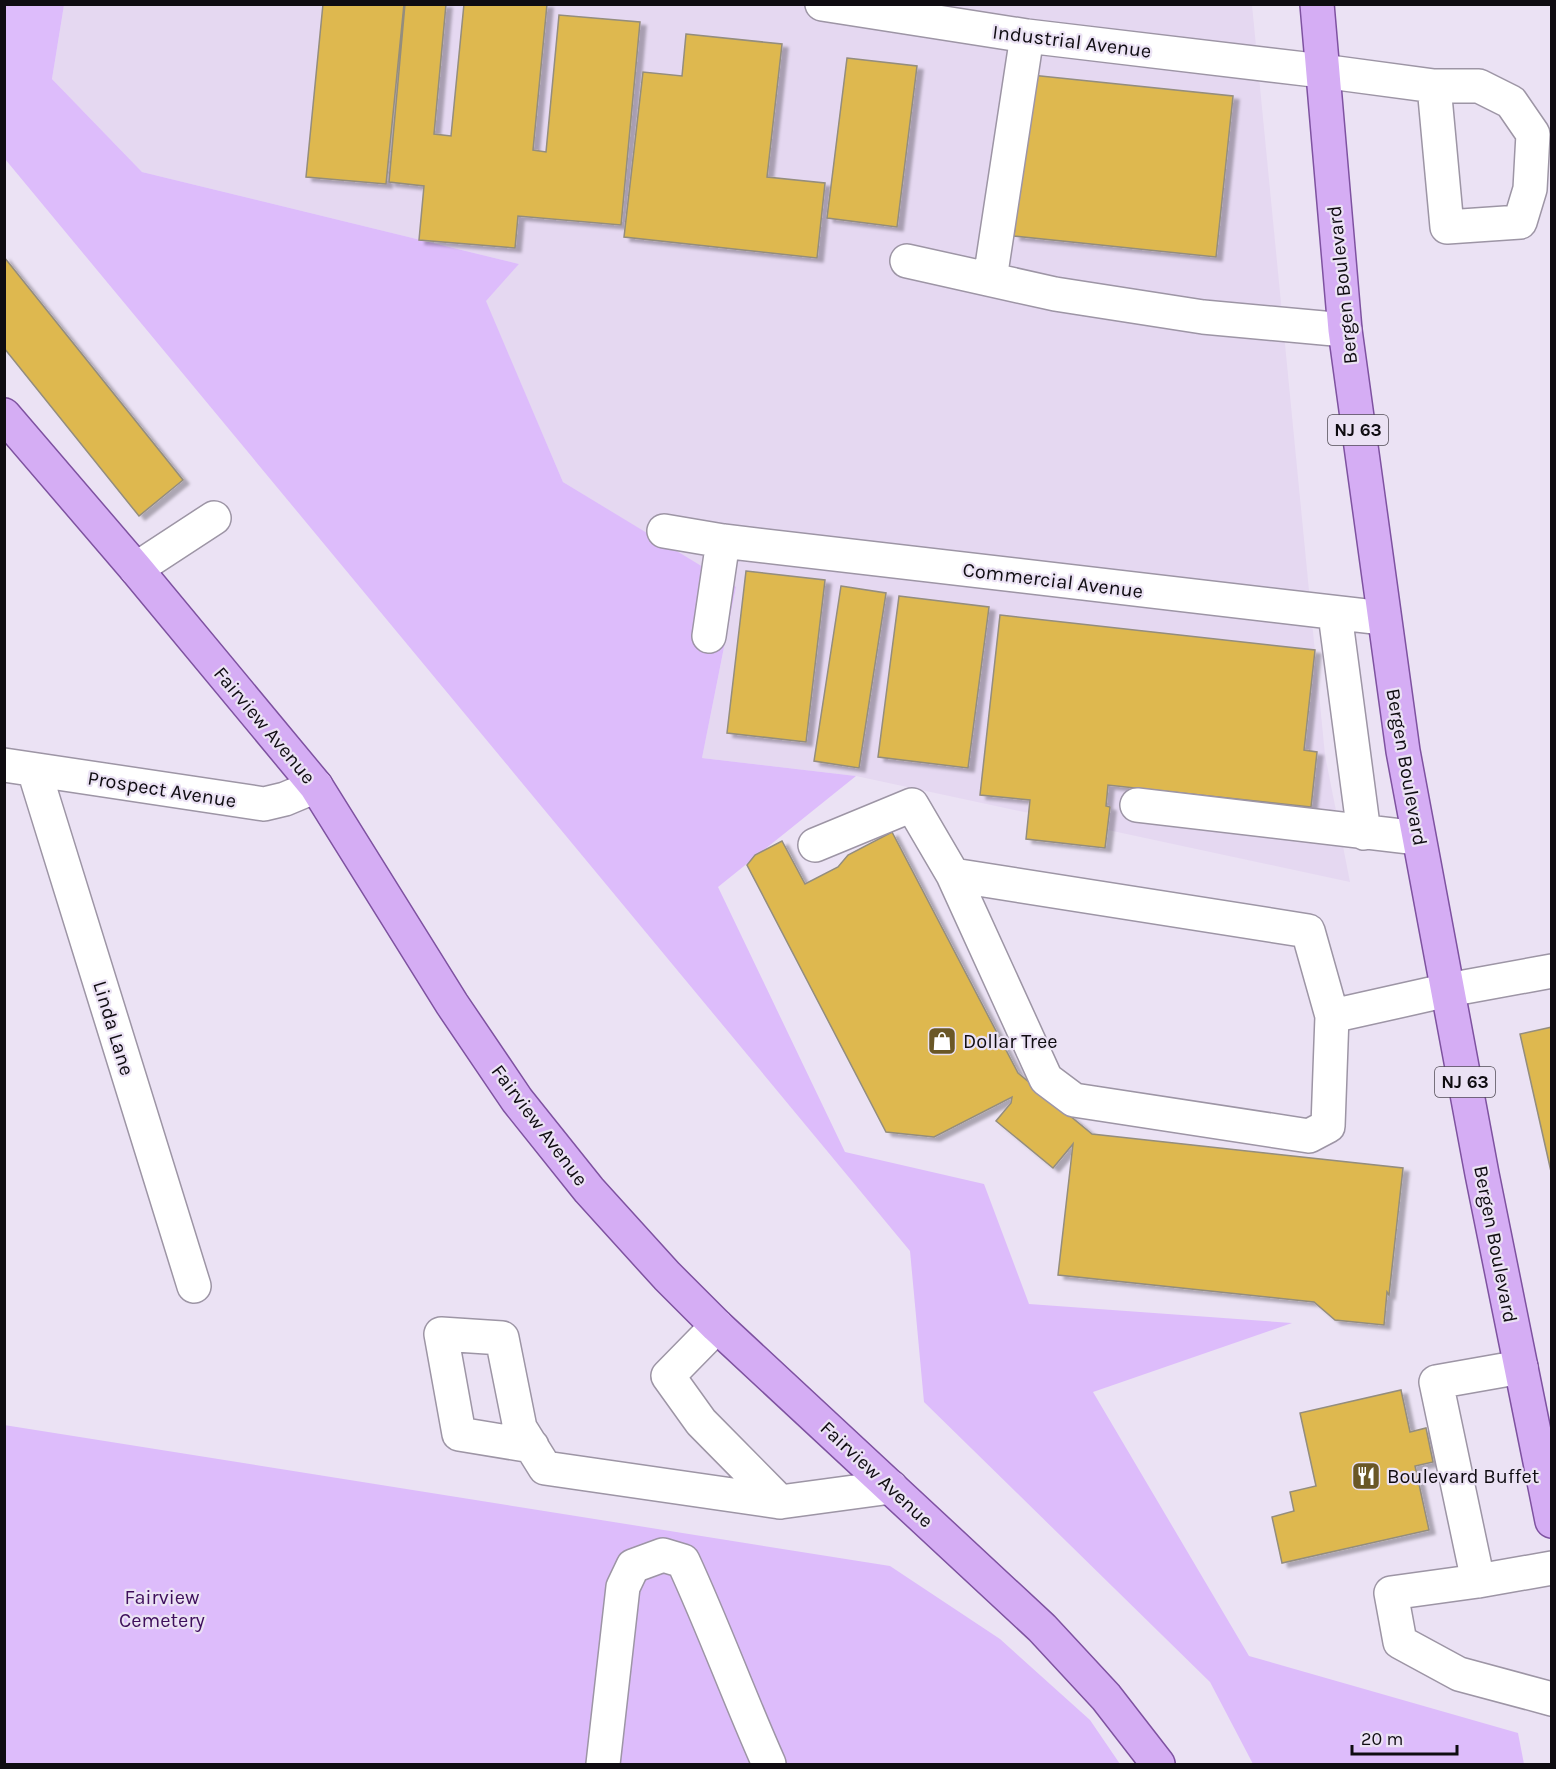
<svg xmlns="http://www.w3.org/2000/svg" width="1556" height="1769" font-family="Karla,sans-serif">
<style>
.built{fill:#e5d8f1}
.green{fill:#ddbcfb}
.building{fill:#deb850;stroke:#948d7d;stroke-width:1.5;filter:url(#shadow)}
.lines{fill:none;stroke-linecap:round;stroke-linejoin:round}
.minor-casing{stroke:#9d95a5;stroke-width:36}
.major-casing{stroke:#7e52a0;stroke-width:36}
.minor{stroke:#fff;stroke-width:33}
.major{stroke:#d5adf4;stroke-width:33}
.labels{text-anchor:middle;stroke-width:4.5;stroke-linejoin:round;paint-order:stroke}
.shield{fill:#ebe2f4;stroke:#514c55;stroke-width:1.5}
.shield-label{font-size:18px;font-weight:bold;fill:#0f0c11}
.street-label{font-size:20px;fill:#0f0c11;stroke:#ebe2f4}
.poi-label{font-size:20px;fill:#0f0c11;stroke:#ebe2f4;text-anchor:start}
.park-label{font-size:20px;fill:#3e0f5b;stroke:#ebe2f4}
</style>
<defs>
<filter id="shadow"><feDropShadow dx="6" dy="4" stdDeviation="1.5" flood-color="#0004"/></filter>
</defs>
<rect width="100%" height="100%" fill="#ebe2f4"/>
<path class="built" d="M64,5h1188l73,750 25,127 -494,-106 -154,-18 34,-170 -173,-106 -78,-182 34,-36 -377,-92 -90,-93z"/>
<path class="green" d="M4,5h60l-12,74 90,93 377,92 -33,37 77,181 173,105 -34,171 154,18 -138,111 127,265 139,32 45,120 263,19 -199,69 156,264 269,77 6,31h-271l-43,-82 -286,-280 -14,-151 -905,-1092z
M4,1425l886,141 110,73 90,81 30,44h-1115z"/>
<path class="building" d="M323,4h81l-18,180 -80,-7z
M405,4h41l-12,130 17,2 13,-132h83l-14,146 13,2 13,-137 81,7 -19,203 -103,-9 -3,32 -96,-8 5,-54 -35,-4z
M686,34l96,10 -15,133 58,6 -8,75 -193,-21 19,-165 39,4z
M847,58l70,8 -20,161 -70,-9z
M1031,75l202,21 -17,161 -202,-21z
M4,257l179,223 -44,36 -135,-168z
M746,571l79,9 -19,162 -79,-9z
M841,586l45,7 -27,175 -45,-7z
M899,596l90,11 -21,161 -90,-11z
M1000,615l315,35 -11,100 13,2 -6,55 -203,-22 -2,21 4,1 -5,41 -79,-9 4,-39 -50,-5z
M892,832l126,241 74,61 311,34 -14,127 -2,-3 -3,33 -49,-5 -21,-18 -256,-27 15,-131 -20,24 -57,-47 15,-18 1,-6 -78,40 -48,-5 -139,-267 8,-10 27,-14 23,43 33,-17 10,-12z
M1552,1027v149l-32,-142z
M1401,1390l9,42 16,-4 7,34 -18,4 14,64 -147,33 -10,-46 22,-6 -4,-19 26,-6 -16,-73z"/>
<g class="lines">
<g class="minor-casing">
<path id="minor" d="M822,4l205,32 295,35 112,15h45l32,16 22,32 -3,55 -10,33 -73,5 -13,-141
M907,261l148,33 148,23 142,13
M990,279l37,-243
M664,531l59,10 660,77
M136,569l78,-51
M1335,614l29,219
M709,636l14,-95
M4,765l260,39 21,-5 31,-13
M34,770l160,516
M1137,805l281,33
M815,845l97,-40 41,70 93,204 28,21 235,36 19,-10 4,-110 -24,-85 -355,-56
M1332,1016l116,-26 104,-19
M717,1326l-49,50 33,46 79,80 111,-15
M532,1446l-73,-12 -18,-100 61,4 18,90 25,40 235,34
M1552,1568l-74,13 -87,12 9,49 59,32 93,25
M1478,1581l-42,-199 85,-15
M603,1764l20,-177 10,-21 30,-11 20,6c31,67 56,136 86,203"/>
</g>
<g class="major-casing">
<path id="major" d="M1317,4l28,326 58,421 79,423 70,347
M4,415l132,154 180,217 136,218 65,96 72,90 78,86 50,50 325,302 64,69 52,67"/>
</g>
<use href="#minor" class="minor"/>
<use href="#major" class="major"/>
</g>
<defs>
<g id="shop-square" transform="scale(1.5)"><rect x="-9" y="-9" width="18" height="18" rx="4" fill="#6a5726" stroke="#ebe2f4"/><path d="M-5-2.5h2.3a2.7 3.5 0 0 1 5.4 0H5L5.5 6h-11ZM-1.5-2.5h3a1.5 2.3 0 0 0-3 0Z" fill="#fff"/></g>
<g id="restaurant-square" transform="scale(1.5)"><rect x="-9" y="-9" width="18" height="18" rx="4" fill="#6a5726" stroke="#ebe2f4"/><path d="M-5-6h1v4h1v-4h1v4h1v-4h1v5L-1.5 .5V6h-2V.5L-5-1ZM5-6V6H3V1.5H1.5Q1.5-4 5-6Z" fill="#fff"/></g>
</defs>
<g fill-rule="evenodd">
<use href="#shop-square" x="942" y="1041"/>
<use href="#restaurant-square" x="1366" y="1476"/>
</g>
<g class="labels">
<g class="shield">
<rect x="1328" y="415" width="60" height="30" rx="4.5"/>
<rect x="1435" y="1067" width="60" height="30" rx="4.5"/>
</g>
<g class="shield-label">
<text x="1358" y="436">NJ 63</text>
<text x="1465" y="1088">NJ 63</text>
</g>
<g class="street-label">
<text transform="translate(1072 41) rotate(7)" y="7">Industrial Avenue</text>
<text transform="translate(1342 285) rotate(-96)" y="7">Bergen Boulevard</text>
<text transform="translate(1053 580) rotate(7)" y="7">Commercial Avenue</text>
<text transform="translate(265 725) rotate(50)" y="7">Fairview Avenue</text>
<text transform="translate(1407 767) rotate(80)" y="7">Bergen Boulevard</text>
<text transform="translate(162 789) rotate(9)" y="7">Prospect Avenue</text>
<text transform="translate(114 1028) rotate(73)" y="7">Linda Lane</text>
<text transform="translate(540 1125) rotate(53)" y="7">Fairview Avenue</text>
<text transform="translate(1496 1244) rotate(79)" y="7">Bergen Boulevard</text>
<text transform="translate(877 1474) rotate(43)" y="7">Fairview Avenue</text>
</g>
<g class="poi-label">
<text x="963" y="1048">Dollar Tree</text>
<text x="1387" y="1483">Boulevard Buffet</text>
</g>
<g class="park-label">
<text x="162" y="1604">Fairview<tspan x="162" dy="23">Cemetery</tspan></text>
</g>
</g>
<rect width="1556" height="1769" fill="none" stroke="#0f0c11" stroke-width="12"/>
<path d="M1352 1745v9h105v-9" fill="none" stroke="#0f0c11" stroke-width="3"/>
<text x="1361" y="1745" font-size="18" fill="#0f0c11" stroke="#ebe2f4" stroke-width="4.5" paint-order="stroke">20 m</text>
</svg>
